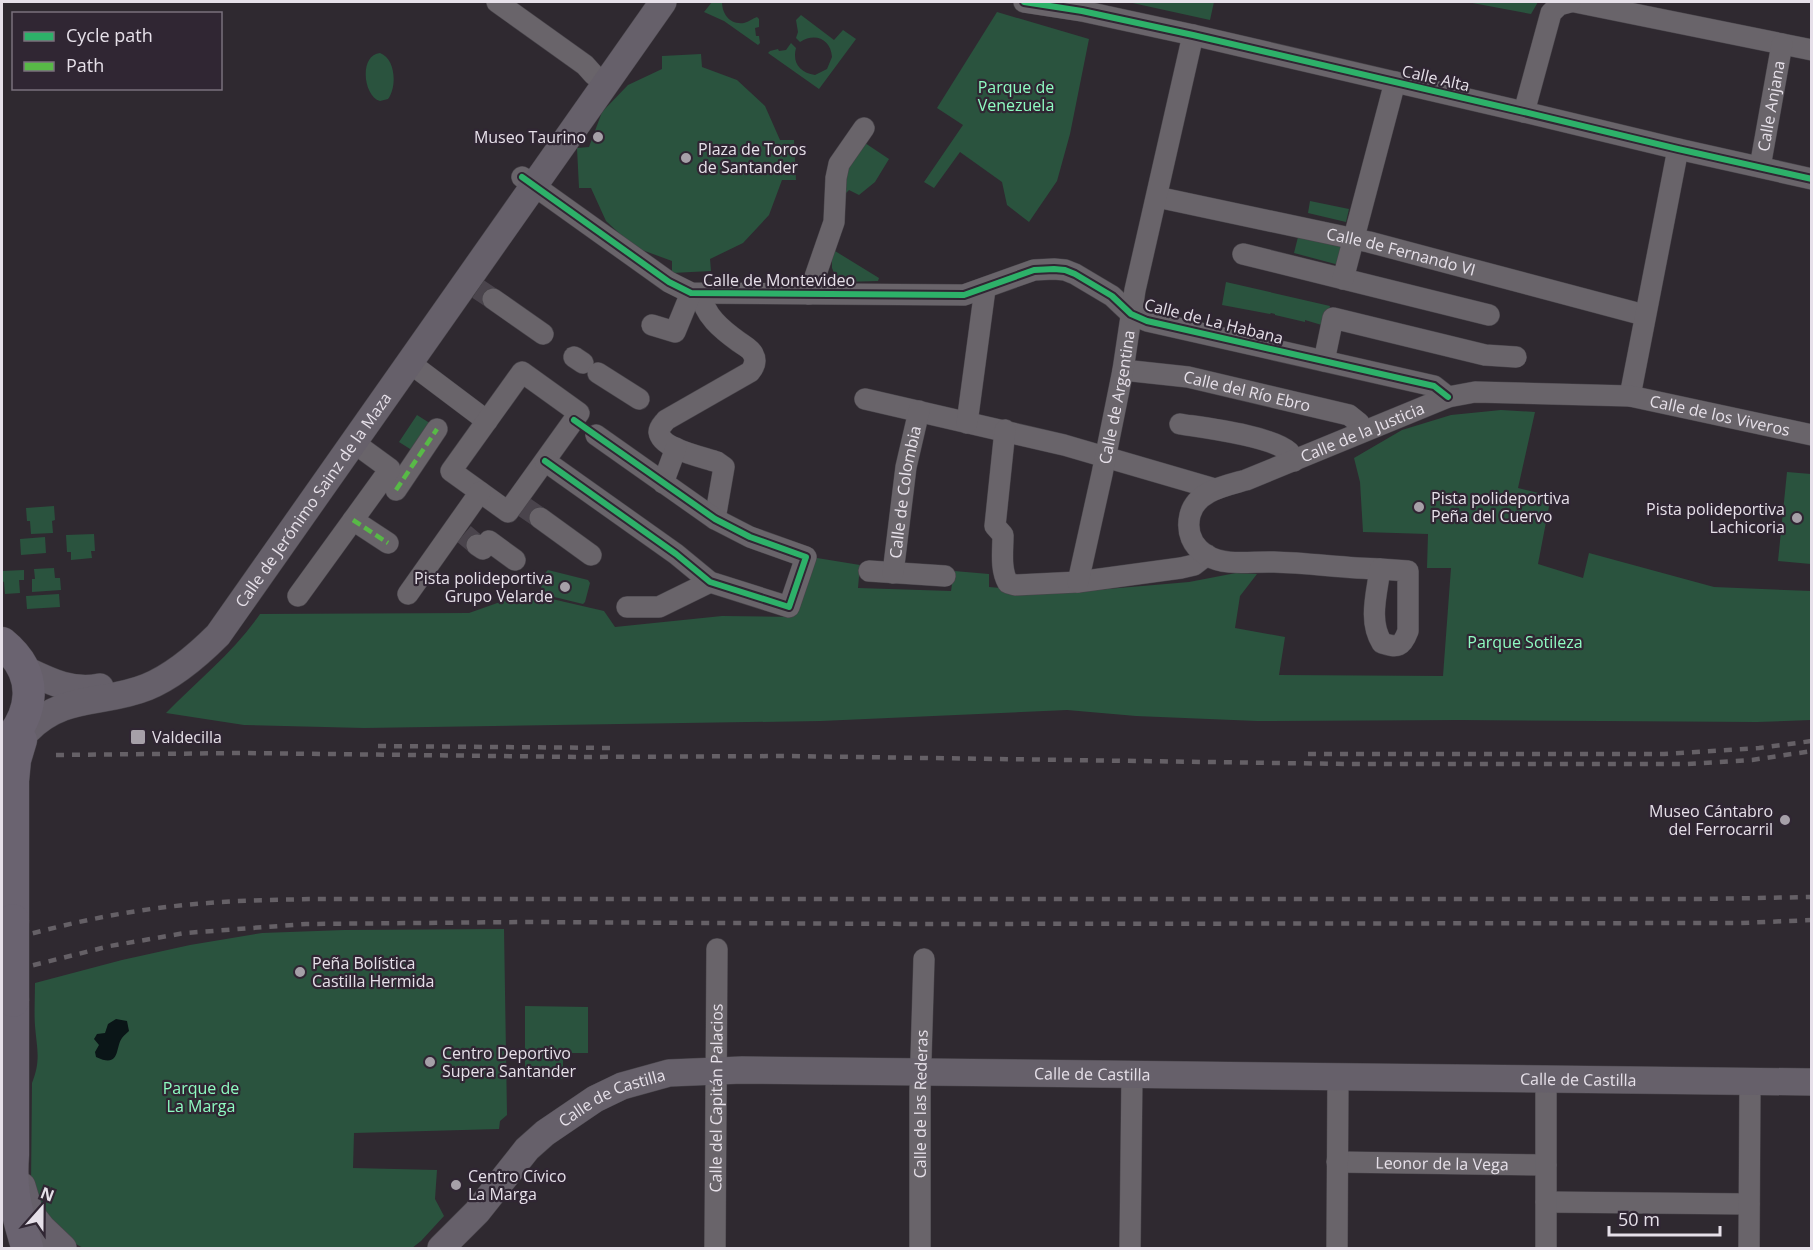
<svg xmlns="http://www.w3.org/2000/svg" width="1813" height="1250" font-family="'Open Sans',sans-serif">
<style>
.green{fill:#2a533e}
.water{fill:#0a1517}
.lines{fill:none;stroke-linecap:round;stroke-linejoin:round}
.minor-tunnel{stroke:#4a444c;stroke-width:21;stroke-dasharray:21 10;stroke-linecap:butt}
.minor-casing{stroke:#48444a;stroke-width:22}
.major-casing{stroke:#48444a;stroke-width:28}
.highway-casing{stroke:#48444a;stroke-width:33}
.minor{stroke:#69646a;stroke-width:21}
.major{stroke:#66606a;stroke-width:27}
.highway{stroke:#6a6370;stroke-width:32}
.rail{stroke:#656066;stroke-width:4.5;stroke-dasharray:8 8;stroke-linecap:butt}
.highway-bridge-casing{stroke:#48444a;stroke-width:33;stroke-linecap:butt}
.highway-bridge{stroke:#6a6370;stroke-width:32}
.quiet{stroke:#58b947;stroke-width:4.5;stroke-dasharray:9 4.5;stroke-linecap:butt}
.cycleway-casing{stroke:#302633;stroke-width:10}
.cycleway{stroke:#2db169;stroke-width:6}
.poi-dot{fill:#a6a0a8;stroke:#302633;stroke-width:2}
.labels{text-anchor:middle;stroke-width:4.5;stroke-linejoin:round;paint-order:stroke}
.street-label{font-size:16px;fill:#e6e0e9;stroke:#302633}
.park-label{font-size:16px;fill:#8efbc1;stroke:#302633}
.poi-label{font-size:16px;fill:#e6e0e9;stroke:#302633;text-anchor:start}
</style>
<rect width="100%" height="100%" fill="#2f2930"/>
<path class="green" d="M712,2h10c0,12 8,23 22,21 5,-1 9,-5 13,-6l2,2v8l-4,1 1,8h3l1,7 -2,2 -34,-24 -20,-9z
M1128,2h86l-4,18z
M1467,2h71l-7,12z
M997,12l92,27 -19,95 -13,47 -28,41 -22,-17 -5,-23 -42,-30 -26,36 -10,-6 39,-57 -26,-17z
M801,15l33,25 9,-10 13,9 -37,50 -51,-36 2,-2 8,-2 1,2 7,-1 5,-7 5,5c-4,15 4,25 19,27l12,-6 5,-12c-1,-18 -17,-25 -32,-15l-4,-4 2,-6 -2,-12z
M380,53c16,6 17,34 8,46l-8,2c-17,-5 -21,-46 0,-48z
M701,54l1,13 35,13 28,26 15,34h14l2,40h-14l-13,35 -26,28 -33,16 1,12 -39,2v-12l-38,-14 -28,-26 -15,-33h-12l-2,-40 12,-1 13,-35 26,-27 34,-16v-13z
M865,143l24,16 -14,23 -16,13 -10,-5 -3,3 -3,-19z
M1310,201l39,8 -3,13 -38,-9z
M1299,233l46,12 -6,20 -45,-12z
M832,251h3l44,27 -1,3 -36,1 -5,-2 -5,-12z
M1226,282l104,24 -5,20 -20,-6v2l-30,-7v-1l-4,-1 -1,1 -48,-9z
M1501,410l34,2 -17,76 33,8 -13,68 45,14 6,-25 125,34 97,4v129l-54,2 -298,-2 -202,1 -121,-5 -69,-6 -246,11 -457,7 -120,-3 -78,-12c32,-33 68,-61 94,-99l209,-1 57,-20 78,18 11,16 107,-11 71,1 24,-59 43,7 -2,23 93,3 3,-20 35,3v13l72,6 128,-11 47,-9 21,1 -17,22 -5,32 50,9 -6,38 164,1 8,-108h-24l1,-34 -65,-2 -3,-50 -6,-24 48,-28 49,-15z
M417,415l19,12 -18,27 -19,-12z
M1787,472l24,2v90l-33,-3z
M54,506l1,14 -3,1 1,12 -22,1 -1,-13h-3l-1,-13z
M94,534l1,17h-4l1,7 -21,2v-8h-4l-1,-17z
M45,537l1,16 -25,2 -1,-16z
M54,568l1,10h5l1,12 -29,2v-13h3l-1,-10z
M24,570v10h-5l1,13 -15,1 -1,-12 -2,-1v-10z
M548,570l40,10 2,3 -5,19 -2,2 -41,-10 -2,-3 6,-19z
M59,594l1,13 -33,2 -1,-13z
M504,929l3,186 -7,6 -1,8 -145,4 -1,35 84,2 -2,29 9,17 -23,25 -9,7h-329l-7,-4 -38,-38 -7,-21 1,-102c9,-23 5,-33 3,-57 -1,-14 0,-29 0,-43l87,-23 68,-15 72,-12 82,-3z
M525,1006l63,1v46h-25v26h-38z"/>
<path class="water" d="M116,1019l11,2 2,10c-2,2 -5,4 -7,7 -7,9 -1,31 -26,19l-1,-5 4,-7 -5,-6 3,-5 8,-1 3,-9z"/>
<g class="lines">
<path class="minor-tunnel" d="M478,289l15,10
M524,507l16,11
M464,534l13,11"/>
<g class="minor-casing">
<g id="minor">
<path d="M497,2l88,63 9,10"/>
<path d="M1024,2l58,9 111,24 331,77 154,37 134,30"/>
<path d="M1575,2l237,48"/>
<path d="M1524,112l27,-99 8,-8 11,-3"/>
<path id="s1" d="M1760,167l22,-123"/>
<path d="M522,177l147,105 22,11 273,2 70,-25 20,-1 11,1 10,4 37,22 19,18 16,7 287,65 14,11"/>
<path id="s2" d="M1157,197l212,45 275,73"/>
<path d="M1243,254l246,61"/>
<path d="M1343,279l52,-197"/>
<path d="M701,294c3,21 20,35 38,48 4,3 12,7 14,12 4,7 1,13 -3,18l-84,48c-3,4 -7,7 -7,12 2,17 44,25 58,30l7,5 -9,52"/>
<path d="M809,294l25,-72 2,-44 3,-14 25,-36"/>
<path d="M493,299l50,35"/>
<path d="M652,325l23,7 16,-39"/>
<path d="M574,357l9,6"/>
<path d="M1324,361l9,-43 152,37 31,2"/>
<path d="M410,363l77,58"/>
<path id="s3" d="M1123,370l65,7 161,38 10,8 3,8"/>
<path d="M522,372l57,41 -71,99 -57,-41z"/>
<path d="M598,373l41,26"/>
<path d="M1630,396l48,-247"/>
<path d="M865,399l199,46 151,44"/>
<path d="M967,423l18,-134"/>
<path d="M1180,424c25,4 92,12 109,28 2,2 4,7 5,9"/>
<path d="M1005,430l-10,96 8,9c0,16 -3,34 5,48l7,2 63,-3 103,-14 13,-3 13,-10"/>
<path d="M545,461l131,93 34,28 79,25 17,-50 -56,-20 -35,-18 -119,-84"/>
<path d="M663,483l13,-35"/>
<path d="M396,490l41,-61"/>
<path d="M540,518l51,37"/>
<path d="M353,520l35,23"/>
<path d="M477,545l6,4 6,-8 26,19"/>
<path id="s4" d="M1380,569c-36,-1 -71,-6 -106,-7 -22,-1 -48,5 -68,-7 -14,-9 -20,-23 -16,-40 6,-24 35,-29 56,-35l202,-83 27,-5 155,4 182,39"/>
<path d="M1380,569l28,2v60c-6,16 -10,17 -26,12 -14,-22 -5,-50 -2,-74z"/>
<path d="M869,571l76,5"/>
<path id="s5" d="M893,573l13,-106 13,-56"/>
<path id="s6" d="M1078,582l24,-108 21,-104 12,-80 58,-255"/>
<path d="M408,594l72,-102"/>
<path d="M298,596l92,-127 -37,-27"/>
<path d="M627,607h32l51,-25"/>
<path id="s7" d="M1337,1162l209,3"/>
<path d="M1546,1202l203,2"/>
<path id="s8" d="M715,1248l2,-299"/>
<path id="s9" d="M920,1248v-157l4,-132"/>
<path d="M1130,1248l2,-174"/>
<path d="M1337,1248l1,-172"/>
<path d="M1546,1248v-169"/>
<path d="M1749,1248l1,-167"/>
</g>
</g>
<g class="major-casing">
<g id="major">
<path d="M24,669c25,12 48,24 76,18"/>
<path id="s10" d="M27,731c37,-38 76,-26 120,-44 27,-11 51,-32 71,-52l445,-633"/>
<path d="M22,1186l8,27 12,15 21,20"/>
<path id="s11" d="M441,1248l36,-36 50,-63 18,-16 50,-34 27,-13 47,-13 73,-3 1070,12"/>
</g>
</g>
<g class="highway-casing">
<path id="highway" d="M2,643c38,31 33,72 0,105
M13,920v-139l2,-21 6,-20
M13,1001v154c-3,38 4,57 14,92"/>
</g>
<use href="#minor" class="minor"/>
<use href="#major" class="major"/>
<use href="#highway" class="highway"/>
<path class="rail" d="M378,746l237,2
M1308,754h356l95,-6 53,-7
M56,755l187,-2 338,4 207,-1 560,8h339l65,-4 60,-9
M2,942c67,-20 136,-34 206,-39 34,-3 68,-3 101,-4h1393l110,-2
M2,973l108,-27 75,-13 121,-9 220,-2 392,2 823,-1 71,-3"/>
<g class="highway-bridge-casing">
<path id="highway-bridge" d="M13,1001v-81"/>
</g>
<use href="#highway-bridge" class="highway-bridge"/>
<path class="quiet" d="M396,490l41,-61
M353,520l35,23"/>
<g class="cycleway-casing">
<path id="cycleway" d="M1024,2l58,9 111,24 331,77 154,37 134,30
M522,177l147,105 22,11 273,2 70,-25 20,-1 11,1 10,4 37,22 19,18 16,7 287,65 14,11
M545,461l131,93 34,28 79,25 17,-50 -56,-20 -35,-18 -141,-99"/>
</g>
<use href="#cycleway" class="cycleway"/>
</g>
<g class="poi-dot">
<circle cx="598" cy="137" r="6"/>
<circle cx="686" cy="158" r="6"/>
<circle cx="1419" cy="507" r="6"/>
<circle cx="1797" cy="518" r="6"/>
<circle cx="565" cy="587" r="6"/>
<rect x="130" y="729" width="16" height="16" rx="3"/>
<circle cx="1785" cy="820" r="6"/>
<circle cx="300" cy="972" r="6"/>
<circle cx="430" cy="1062" r="6"/>
<circle cx="456" cy="1185" r="6"/>
</g>
<g class="labels">
<g class="street-label">
<text transform="translate(1436 78) rotate(13)" y="6">Calle Alta</text>
<text dy="6" stroke="none"><textPath href="#s1" startOffset="62">Calle Anjana</textPath></text>
<text dy="6" stroke="none"><textPath href="#s2" startOffset="250">Calle de Fernando VI</textPath></text>
<text x="779" y="286">Calle de Montevideo</text>
<text transform="translate(1214 321) rotate(14)" y="6">Calle de La Habana</text>
<text dy="6" stroke="none"><textPath href="#s3" startOffset="126">Calle del Río Ebro</textPath></text>
<text dy="6" stroke="none"><textPath href="#s6" startOffset="189">Calle de Argentina</textPath></text>
<text dy="6" stroke="none"><textPath href="#s4" startOffset="784">Calle de los Viveros</textPath></text>
<text dy="6" stroke="none"><textPath href="#s4" startOffset="417">Calle de la Justicia</textPath></text>
<text dy="6" stroke="none"><textPath href="#s5" startOffset="82">Calle de Colombia</textPath></text>
<text dy="6" stroke="none"><textPath href="#s10" startOffset="384">Calle de Jerónimo Sainz de la Maza</textPath></text>
<text dy="6" stroke="none"><textPath href="#s11" startOffset="718">Calle de Castilla</textPath></text>
<text dy="6" stroke="none"><textPath href="#s11" startOffset="1204">Calle de Castilla</textPath></text>
<text dy="6" stroke="none"><textPath href="#s8" startOffset="150">Calle del Capitán Palacios</textPath></text>
<text dy="6" stroke="none"><textPath href="#s11" startOffset="232">Calle de Castilla</textPath></text>
<text dy="6" stroke="none"><textPath href="#s9" startOffset="144">Calle de las Rederas</textPath></text>
<text dy="6" stroke="none"><textPath href="#s7" startOffset="105">Leonor de la Vega</textPath></text>
</g>
<g class="park-label">
<text x="1016" y="93">Parque de<tspan x="1016" dy="18">Venezuela</tspan></text>
<text x="1525" y="648">Parque Sotileza</text>
<text x="201" y="1094">Parque de<tspan x="201" dy="18">La Marga</tspan></text>
</g>
<g class="poi-label">
<text x="586" y="143" text-anchor="end">Museo Taurino</text>
<text x="698" y="155">Plaza de Toros<tspan x="698" dy="18">de Santander</tspan></text>
<text x="1431" y="504">Pista polideportiva<tspan x="1431" dy="18">Peña del Cuervo</tspan></text>
<text x="1785" y="515" text-anchor="end">Pista polideportiva<tspan x="1785" dy="18">Lachicoria</tspan></text>
<text x="553" y="584" text-anchor="end">Pista polideportiva<tspan x="553" dy="18">Grupo Velarde</tspan></text>
<text x="152" y="743">Valdecilla</text>
<text x="1773" y="817" text-anchor="end">Museo Cántabro<tspan x="1773" dy="18">del Ferrocarril</tspan></text>
<text x="312" y="969">Peña Bolística<tspan x="312" dy="18">Castilla Hermida</tspan></text>
<text x="442" y="1059">Centro Deportivo<tspan x="442" dy="18">Supera Santander</tspan></text>
<text x="468" y="1182">Centro Cívico<tspan x="468" dy="18">La Marga</tspan></text>
</g>
</g>
<rect width="1813" height="1250" fill="none" stroke="#e6e0e9" stroke-width="6"/>
<rect x="12" y="12" width="210" height="78" fill="#302633" stroke="#79707c" stroke-width="1.5"/>
<rect x="24" y="32" width="30" height="9" fill="#2db169" stroke="#79707c" stroke-width="1.5"/>
<text x="66" y="42" font-size="18" fill="#e6e0e9">Cycle path</text>
<rect x="24" y="62" width="30" height="9" fill="#58b947" stroke="#79707c" stroke-width="1.5"/>
<text x="66" y="72" font-size="18" fill="#e6e0e9">Path</text>
<g transform="translate(42 1208) rotate(21)" stroke="#302633" stroke-width="4.5" paint-order="stroke">
<path d="M0-4.5L10 22L0 15L-10 22Z" fill="#e6e0e9"/>
<text y="-9" font-size="16" font-weight="bold" text-anchor="middle" fill="#e6e0e9">N</text>
</g>
<path d="M1609 1226v9h111v-9" fill="none" stroke="#e6e0e9" stroke-width="3"/>
<text x="1618" y="1226" font-size="18" fill="#e6e0e9" stroke="#302633" stroke-width="4.5" paint-order="stroke">50 m</text>
</svg>
